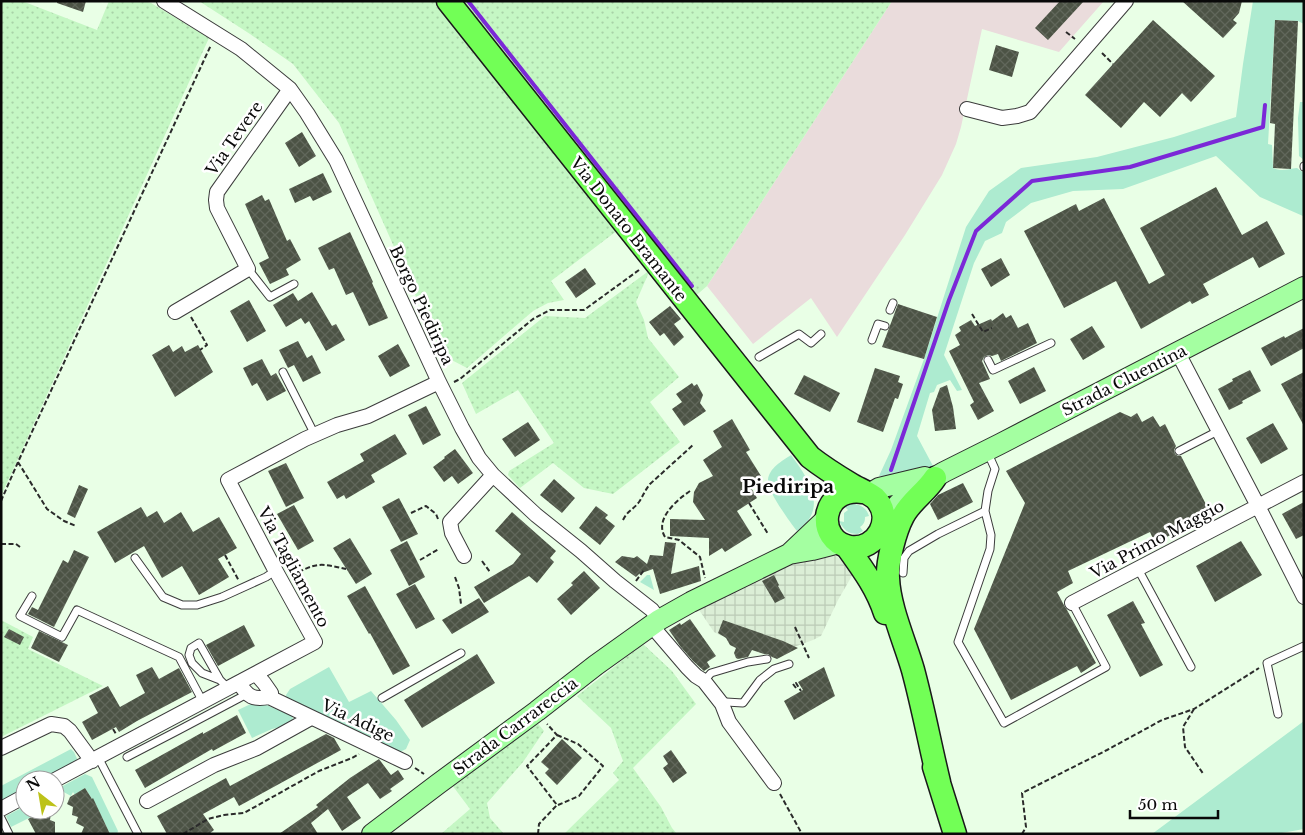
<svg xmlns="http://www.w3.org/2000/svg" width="1305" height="835" font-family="'Libre Baskerville',serif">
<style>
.industrial{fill:#eadcdc}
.farmland{fill:url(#farmland-dots)}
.green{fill:#adebd0}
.plaza{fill:url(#plaza-grid)}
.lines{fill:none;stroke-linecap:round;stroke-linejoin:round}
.stream{stroke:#7b28d7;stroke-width:4}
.building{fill:url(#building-cross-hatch)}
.lane-casing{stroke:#3c3c3c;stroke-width:9}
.street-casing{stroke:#3c3c3c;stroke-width:16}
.secondary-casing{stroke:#2b2b2b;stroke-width:22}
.primary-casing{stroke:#1a1a1a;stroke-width:25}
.path{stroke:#2b2b2b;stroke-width:2;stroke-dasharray:5 2.5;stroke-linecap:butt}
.lane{stroke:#fff;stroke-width:7}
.street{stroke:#fff;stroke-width:14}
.secondary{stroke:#a4ffa1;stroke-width:20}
.primary{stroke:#72ff56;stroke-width:22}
.labels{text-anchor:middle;stroke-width:5;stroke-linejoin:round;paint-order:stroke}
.street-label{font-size:16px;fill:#090909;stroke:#fff}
.quarter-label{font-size:19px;font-weight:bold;fill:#090909;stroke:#fff}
</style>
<defs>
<pattern id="farmland-dots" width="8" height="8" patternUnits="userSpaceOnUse" patternTransform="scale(1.25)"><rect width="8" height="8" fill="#c5f7c4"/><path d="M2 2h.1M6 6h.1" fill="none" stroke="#a8d2a7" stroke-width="1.8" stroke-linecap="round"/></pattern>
<pattern id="plaza-grid" width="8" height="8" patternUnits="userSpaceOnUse" patternTransform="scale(1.25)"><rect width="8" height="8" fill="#dbeed6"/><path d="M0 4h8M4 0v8" fill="none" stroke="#bbcbb6"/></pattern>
<pattern id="building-cross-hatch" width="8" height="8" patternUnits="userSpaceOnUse" patternTransform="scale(1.25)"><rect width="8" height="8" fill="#4c5345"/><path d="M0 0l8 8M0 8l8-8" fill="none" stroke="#61675b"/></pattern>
</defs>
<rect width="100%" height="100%" fill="#e9ffe6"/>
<path class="industrial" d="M892,1h212l-45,51 -77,-23 -21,98 -5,17 -14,31 -37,60 -68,102 -26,-39 -58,46 -46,-58z"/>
<path class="farmland" d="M1,1h21l75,29 12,-29h35l7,2 58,35 -208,458z
M199,1h238l181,229 -67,51 13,19 -16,3 -15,8 -66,57 -25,-13 -103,-232 -46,-59 -43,-30z
M463,1h429l-185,285 -15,13z
M650,270l-14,32 8,18 4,18 31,39 -29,25 30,40 -67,52 -29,-6 -31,-25 -33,25 -12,-13 1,-4 45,-28 -36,-53 -42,24 -14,-31 83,-67 40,2z
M1,620l32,17 -5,12 75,37 -102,51z
M643,644l29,27 24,33 -63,64 28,39 11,21 5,6h-113l55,-54 -6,-7 10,-12 -12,-33 -34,-32z
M535,720l9,11 -21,31 -36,41 3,15 14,16h-63l29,-25 -18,-24z"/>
<path class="green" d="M1253,1h51v23l-6,-3 -23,-1 -7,124 4,1 1,23c9,4 15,1 24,0l7,5 -1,43 -43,-19 -44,-41 -93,33 -50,2 -42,12 -25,19 -4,11 -17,8 -11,22 -30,92 18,35 -5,1 -7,-11 -13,5 -3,7 -4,1 -13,43 16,30c-17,7 -36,10 -54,10l12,-26 33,-91 42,-132 23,-36 32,-23 76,-11 77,-20 62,-20 7,-53z
M1300,102h4v58l-5,-4 -1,-38z
M791,455c18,24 38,54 6,76 -7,-9 -30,-40 -29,-51 1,-12 14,-19 23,-25z
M850,504c10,0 16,3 19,12l-4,1c0,5 -1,7 -5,10l3,4 -5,3c-10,0 -14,-4 -19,-13l5,1v-9l4,-3 -3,-3z
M647,575h3l4,15 -14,-8z
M329,667l20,35 22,-11 25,29 14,20 -4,9 -8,4 -27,-11 -31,-19 -53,-22 -1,-6 4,-6z
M257,701l35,15 1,3 -9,7 -12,3 -20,9 -14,-28z
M1304,721v108l-28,5h-124z
M71,749l3,3 4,9 -37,19h-16v9l-24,12v-15z
M85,774l7,3 26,54 -1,3h-7l-17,-35h-1l-7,-11 -10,7 -2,-3 -2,4 -11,-6 1,-3z
M25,806v4h15l-1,3 -28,14 -5,-11z"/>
<path class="plaza" d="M828,552l8,4 9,7 8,11 -15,26 -17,36 -8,4 -19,7 -70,-27 -5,11 3,5 -8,-4 -17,-25 85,-41z"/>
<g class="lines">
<path class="stream" d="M468,1l224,285
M891,470l58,-170 27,-69 56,-50 98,-14 133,-40 2,-22"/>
</g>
<path class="building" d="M57,1h29l-3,11 -26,-9z
M1060,1h24l-36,39 -13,-12z
M1182,1h60l-3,12 -6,7 4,3 -14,15z
M1153,20l62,56 -24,26 -9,-9 -22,24 -16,-15 -23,26 -36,-33z
M1275,20l23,1 -7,148 -18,-1 2,-44 -5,-1z
M996,45l23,7 -7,25 -23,-7z
M302,132l14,24 -17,11 -14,-24z
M323,173l9,19 -19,9 -3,-5 -15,7 -6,-14z
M1216,187l26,48 25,-14 18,33 -26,14 -6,-11 -50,27 6,11 -17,9 -2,-3 -49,28 -25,-48 -52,27 -40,-77 52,-27 3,7 25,-13 45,86 16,-9 -25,-47z
M262,195l3,6 4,-2 18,42 3,-2 11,21 -15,9 3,6 -19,9 -11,-21 10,-5 -24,-54z
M350,232l23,50 -1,1 16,35 -19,8 -16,-34 -7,3 -12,-27 -5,2 -11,-22z
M1001,258l9,17 -19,12 -10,-18z
M585,268l11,16 -20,14 -11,-16z
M312,292l20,34 4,-2 9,16 -19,11 -17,-30 -4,3 -4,-6 -15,9 -13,-22 20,-12 5,8z
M249,300l17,31 -19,11 -17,-31z
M898,304l39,13 -13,42 -42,-12z
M670,306l11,13 -7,5 10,13 -10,9 -10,-13 -4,3 -11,-14z
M1003,313l3,5 5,-3 7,13 10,-5 9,20 -36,18 -3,-7 -6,2 -4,-1 -4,2 -2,4 8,18 -11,4 15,28 -16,9 -8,-15 4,-3 -25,-51 11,-6 -5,-10 6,-4 -2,-4 12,-7 4,6 16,-7 1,2z
M1092,326l13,21 -22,13 -13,-21z
M1304,328v20l-33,18 -10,-18 23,-12 1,2z
M298,341l9,17 5,-3 9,18 -18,9 -9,-17 -6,3 -9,-18z
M398,344l12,22 -20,11 -12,-21z
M169,345l4,7 9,-6 3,6 13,-7 15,27 -38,25 -23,-42z
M262,359l9,17 5,-3 10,18 -19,10 -10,-18 -5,3 -9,-18z
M1034,367l12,24 -26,13 -12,-23z
M875,368l25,8 -2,6 5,2 -5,15 -3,-1 -12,34 -26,-10z
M1250,370l11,21 -19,10 1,2 -14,7 -11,-21 15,-8 -1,-2z
M1304,372v54l-23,-42z
M804,375l36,18 -10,19 -36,-18z
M692,383l2,3 3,-2 5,9 1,2 -3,8 6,8 -22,15 -12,-17 10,-7 -6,-8z
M947,385l6,22 3,22 -21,2 -3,-21 8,-22z
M426,406l15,29 -18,10 -15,-30z
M1120,412l11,5 6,-4 5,9 11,-6 7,11 5,-3 11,22 -2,4 1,4 3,2h3l30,58 -56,29 -5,-11 -82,39 5,12 -16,9 8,15 2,3 29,53 -15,10 -4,-7 -66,34 -37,-71 51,-126 -19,-32z
M732,419l18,31 -4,2 15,24 -12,8 8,14 -20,13 15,24 -27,17 -3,-4 -13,8v-18l-39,-2v-17l35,1 -12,-18 1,-10 5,-9 14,-7 -10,-16 19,-13 -9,-16z
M528,422l12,18 -25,17 -13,-18z
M1273,423l15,26 -27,15 -15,-26z
M395,434l12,20 -36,21 4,7 -29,17 -2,-4 -7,4 -10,-17 37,-21 -4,-7z
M455,449l18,24 -15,11 -6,-8 -8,6 -11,-15 12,-9 -1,-1z
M286,463l18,35 -18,9 -18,-36z
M554,479l21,19 -13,15 -22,-18z
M963,483l10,19 -35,18 -8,-16 8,-9z
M79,485l9,4 -13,29 -8,-4z
M399,498l19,36 -17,8 -19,-35z
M1304,502v33l-8,4 -14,-25z
M294,505l20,36 -16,9 -21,-36z
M596,506l12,9 -3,3 10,8 -15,19 -21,-17z
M141,507l6,10 10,-6 7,12 17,-11 12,20 26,-15 18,31 -19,11 11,18 -30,18 -17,-29 -20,12 -18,-32 -29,17 -18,-31z
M512,512l44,39 -6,7 4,4 -17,21 -8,-7 -45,27 -10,-16 39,-23 8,-10 -26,-23z
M350,538l22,36 -16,10 -23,-36z
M407,541l18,36 -16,9 -19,-36z
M1241,541l21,34 -47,27 -19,-36z
M665,542l11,1 -5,31 28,-8 2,15 -41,13 -7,-25 -14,5 -3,3 -21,-15 7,-6 12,2 3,-2 10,8 3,-9 13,1z
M74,550l15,7 -35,70 -26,-13 4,-7 6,3 25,-50 5,3z
M584,571l16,17 -29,27 -14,-16 16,-14 -2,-2z
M774,575l5,10 -1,1 7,12 -10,5 -13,-22z
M415,584l20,35 -19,10 -20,-35z
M365,586l45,80 -17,9 -23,-42 -1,1 -22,-38z
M479,598l10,14 -37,22 -10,-14z
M1133,601l12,22 -4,1 22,41 -23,12 -33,-62z
M690,619l26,37 -9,6 3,5 -6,4 -11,-10 -13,-15 -11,-16 11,-7 1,2z
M723,620l60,21 15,7 -21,11 -5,-2 -4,-3h-4l-12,-4 -4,7 -10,2 -2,-1 -2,-5 2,-5 -6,-3 -4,-7 -8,-5z
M244,625l11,21 -37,20 -12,-21z
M9,629l15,8 -4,8 -16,-8z
M39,631l29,14 -9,17 -28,-14z
M477,654l18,29 -73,45 -18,-28z
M152,667l7,12 20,-11 13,24 -55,29 -18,11 -3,-5 -24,13 -10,-18 16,-9 -9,-17 19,-10 12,21 25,-14 -9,-18z
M824,667l11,29 -41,24 -10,-19 19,-11 -5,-8z
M237,715l9,18 -33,18 -1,-2 -67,39 -10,-18 68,-38v2z
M326,734l8,4 7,12 -102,56 -5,-9 -31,17 11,16 -5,4h-42l-10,-18 69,-38 4,8z
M562,739l20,19 -25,27 -12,-12 4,-4 -8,-7z
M671,750l16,23 -14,10 -10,-15 5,-4 -5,-8z
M379,759l12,16 7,-5 6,9 -14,10 2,2 -12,8 -12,-16 -21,14 14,21 -19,13 -14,-22 -17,14 7,11h-39l39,-27 -2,-2 34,-27z
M85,788l7,11 1,-1 17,36h-29l3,-7 -8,-4 2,-6 -6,-2 1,-8 -6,-3 3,-7z
M40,810h5l6,3 -1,7 5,2v12h-19l-8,-15 11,-6z"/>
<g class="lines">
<g class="lane-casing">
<path id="lane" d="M1304,166v1
M248,269l22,28 24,-13
M890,310l3,-7
M872,340l6,-16 7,2
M759,357l40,-23 12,9 10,-9
M988,360l5,10 58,-27
M283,372l32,63
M987,451l8,18 -7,22 -3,20 6,24 -1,14 -32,93 46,81 102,-56 -34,-64
M1179,451l39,-20
M135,558l28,39 19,8h15l25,-8 44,-20 9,-6
M1138,569l53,98
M903,573l1,-15 5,-7 29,-17 47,-23
M32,596l-12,20 42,21 15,-27 102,47 24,45
M220,680l-21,-37 -8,5 -2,7 3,8 10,10 18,7 8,8
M704,681l7,-8 37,-11 19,-3
M382,698l79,-45
M722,704l4,-2 17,1 17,-23 14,-11 15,-5
M1278,714l-11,-51 37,-17
M98,757l40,77
M127,757l52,-27 68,-36
M1,818l8,16"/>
</g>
<g class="street-casing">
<path id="street" d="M164,1l77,48 49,40 17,24 29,47 103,222 23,46 17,30 14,17 43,40 45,36 34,30 37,29 7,10
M967,109l35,9 15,-2 13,-4 96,-111
M175,312l73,-43 -31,-61 -1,-8 1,-8 73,-103
M1178,353l80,153 46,-24
M464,556l-12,-23 -2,-11 43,-47
M1072,603l186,-97 46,91
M651,625l36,42 9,9 8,5 18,23 7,18 45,61
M256,674l8,9 7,10 -2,4
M239,683c9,14 14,17 30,14l136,65
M1,748l50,-24 13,2 6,5 22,30
M55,780l260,-138 -42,-76 -45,-86 77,-41 32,-14 31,-9 71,-34
M147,801l67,-36 43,-17 54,-30
M1,809l24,-13"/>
</g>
<g class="secondary-casing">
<path id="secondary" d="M869,494l10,-6 46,-11
M884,519l21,-22 13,-10 26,-15 56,-28 304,-157
M789,554l38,-36
M372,834l66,-50 99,-73 59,-46 63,-45 32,-18 98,-48 23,-4 27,-7"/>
</g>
<g class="primary-casing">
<path id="primary" d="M448,1l362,456c14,11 27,19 42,28 7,4 17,8 23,13 20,20 2,53 -25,49 -35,-6 -30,-61 13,-55
M935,478c-9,14 -24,23 -32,38 -8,15 -16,46 -15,62 1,29 17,64 25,92 10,37 17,75 26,112
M847,547c15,21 30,41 38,66
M934,767l21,67"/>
</g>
<path class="path" d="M1066,32l9,7
M1102,53l11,11
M972,314l11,18 9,-4
M191,317l16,28 -7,5
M454,382l6,-3 73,-60 17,-9h34l55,-40
M18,462l29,47 17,12 12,5
M690,491c-13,9 -36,28 -25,46l14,3 21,17 5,21
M1,501l17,-39 193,-417
M749,503l19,31
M411,513l15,-7 10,8 2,5
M623,520c5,-10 10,-10 16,-18 4,-6 6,-12 11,-18l43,-39
M1,544h15l4,3
M225,555l14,26
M420,560l19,-11
M482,561l8,11
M292,576c24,-14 28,-13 54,-7
M455,577l4,11 2,16
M636,581l8,-11
M795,627l14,31
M796,688l-3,-4 3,-1 5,8
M1194,709l-11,18 2,20 19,28
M113,729l3,5
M557,735l21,9 25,22 -24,30 -21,9
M415,768l9,6
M780,794l22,40
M183,834l25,-15 16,-4 20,-2 75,-42 33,-13 7,-4
M538,834l1,-10 18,-19 -30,-39 30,-31 -10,-11
M1022,834l4,-7 -4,-34 85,-43 55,-30 32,-11 65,-41"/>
<use href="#lane" class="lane"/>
<use href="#street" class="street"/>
<use href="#secondary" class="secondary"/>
<use href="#primary" class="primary"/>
</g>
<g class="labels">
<g class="street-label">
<text transform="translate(234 138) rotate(-55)" y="6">Via Tevere</text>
<text transform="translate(629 229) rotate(52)" y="6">Via Donato Bramante</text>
<text transform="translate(422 305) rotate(65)" y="6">Borgo Piediripa</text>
<text transform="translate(1124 380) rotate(-27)" y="6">Strada Cluentina</text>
<text transform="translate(1157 539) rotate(-28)" y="6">Via Primo Maggio</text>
<text transform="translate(294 567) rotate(62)" y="6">Via Tagliamento</text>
<text transform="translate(358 720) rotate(25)" y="6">Via Adige</text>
<text transform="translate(515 726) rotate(-37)" y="6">Strada Carrareccia</text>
</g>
<g class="quarter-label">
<text x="788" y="493">Piediripa</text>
</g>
</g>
<rect width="1305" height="835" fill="none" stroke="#090909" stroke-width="5"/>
<g transform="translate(40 795) rotate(329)"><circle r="24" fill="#ffffff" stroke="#9d9d9d"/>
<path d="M0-4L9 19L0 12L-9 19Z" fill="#bdc219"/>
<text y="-8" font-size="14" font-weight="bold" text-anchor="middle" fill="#090909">N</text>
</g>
<path d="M1130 810v8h88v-8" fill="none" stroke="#090909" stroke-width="2.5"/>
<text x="1138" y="810" font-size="15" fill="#090909" stroke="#ffffff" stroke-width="4" paint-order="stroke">50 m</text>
</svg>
